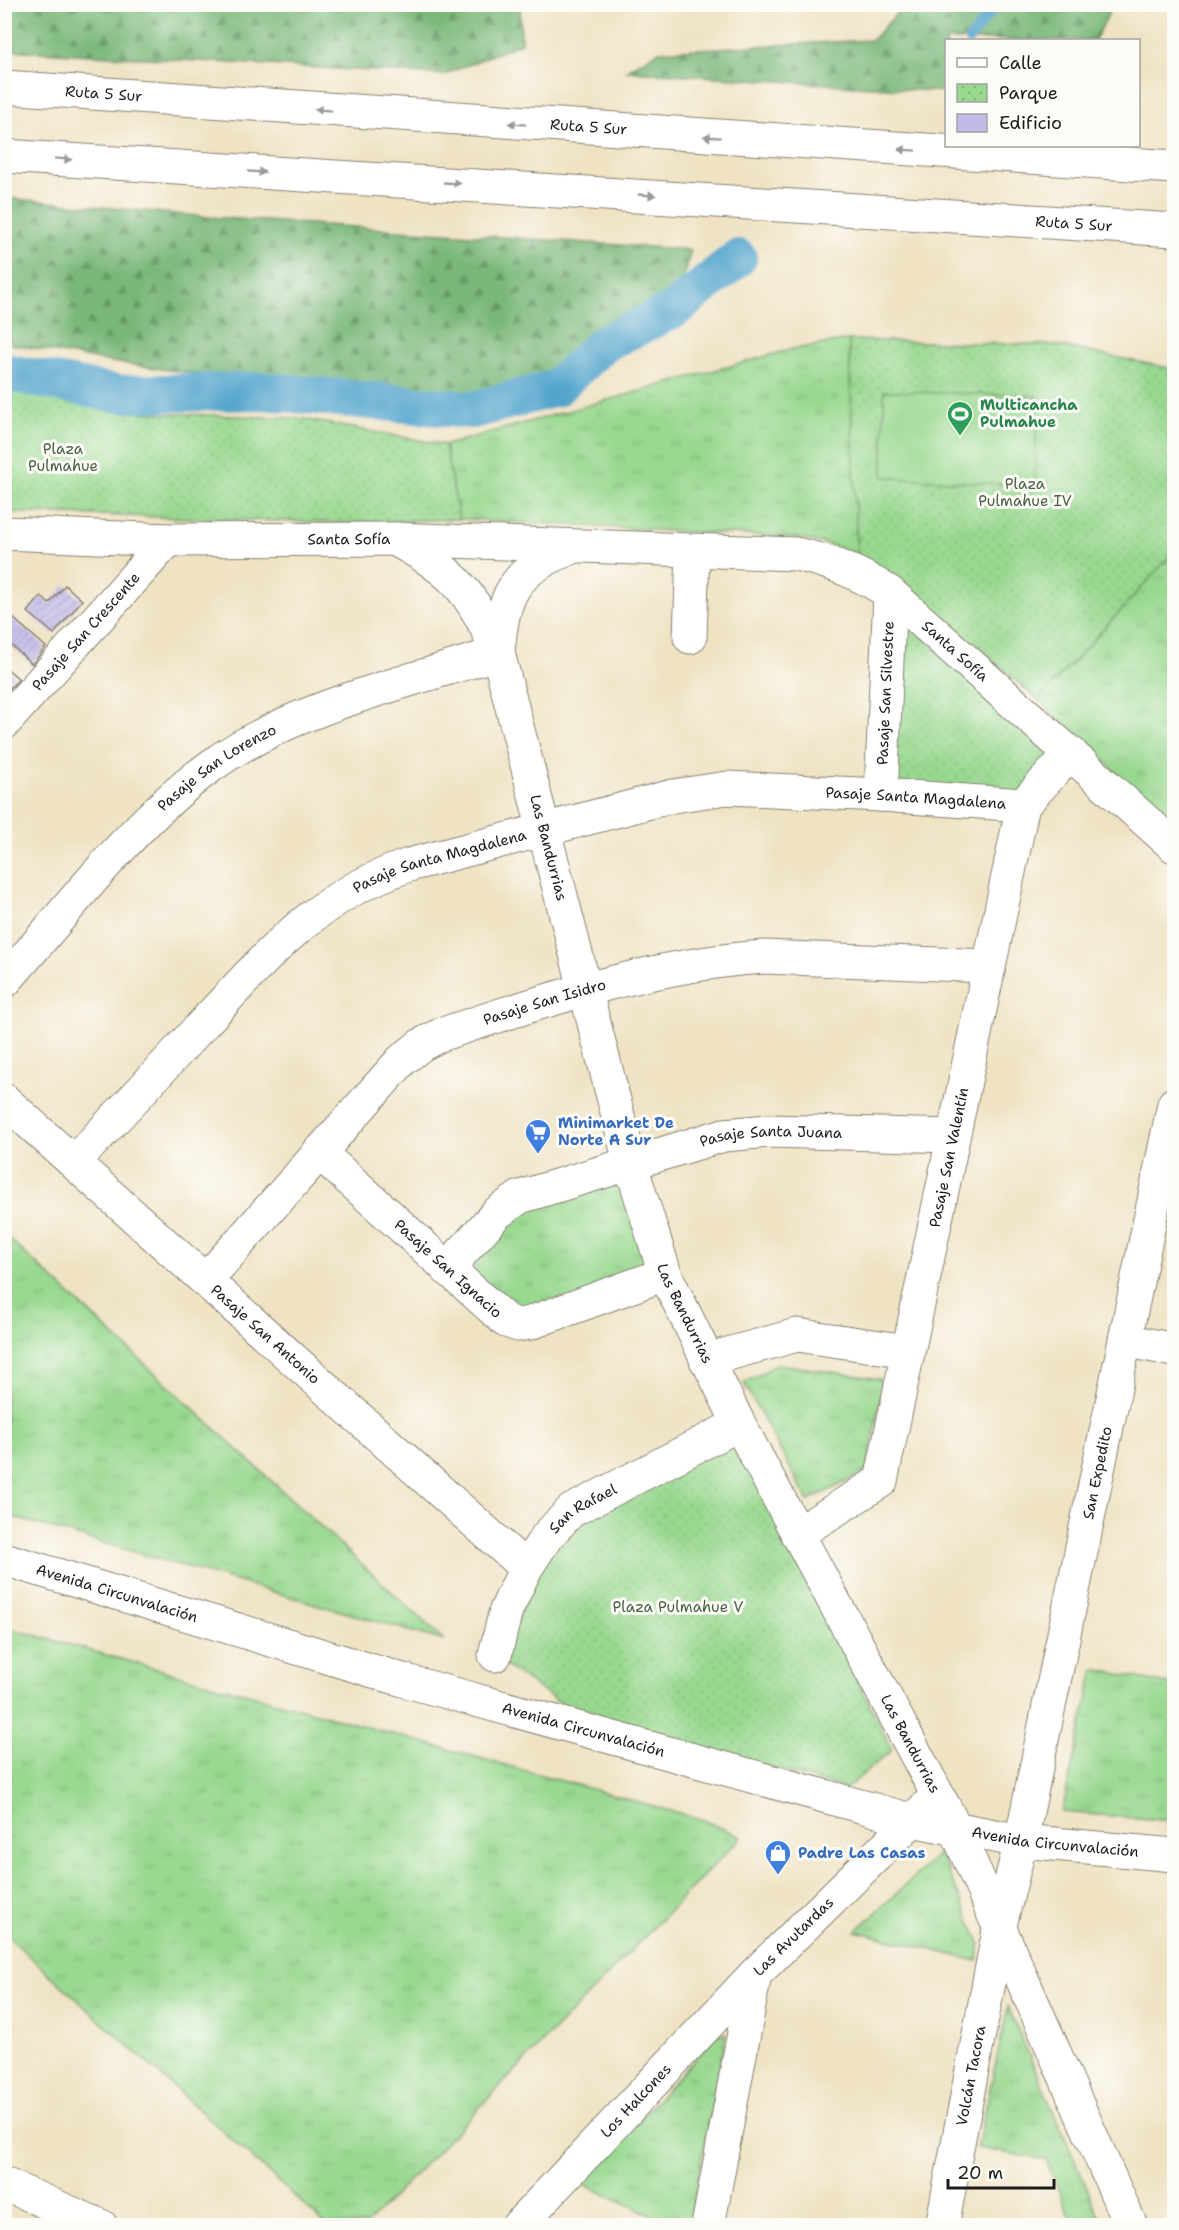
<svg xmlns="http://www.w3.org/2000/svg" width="1179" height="2230" font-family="'Shantell Sans',sans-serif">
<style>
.grass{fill:url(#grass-tufts);stroke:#5a7a56;stroke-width:1.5}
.forest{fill:url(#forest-firs);stroke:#4b6a4b;stroke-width:1.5}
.park{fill:url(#park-dots);stroke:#5a7a56;stroke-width:1.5}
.pitch{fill:#98d88f;stroke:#5a7a56;stroke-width:1.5}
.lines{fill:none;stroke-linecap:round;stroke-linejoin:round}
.stream{stroke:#53a4cd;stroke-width:10}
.canal{stroke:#53a4cd;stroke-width:38}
.building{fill:url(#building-hatch)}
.street-casing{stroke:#868070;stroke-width:35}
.secondary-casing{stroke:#868070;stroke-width:35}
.highway-casing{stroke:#868070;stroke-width:35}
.street{stroke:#fff;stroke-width:33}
.secondary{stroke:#fff;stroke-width:33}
.highway{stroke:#fff;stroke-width:33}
.oneway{fill:#999}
.labels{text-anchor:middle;stroke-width:6;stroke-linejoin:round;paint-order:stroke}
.street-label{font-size:15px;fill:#1c1c1c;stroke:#fdfcf7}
.leisure-label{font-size:15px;font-weight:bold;fill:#27864d;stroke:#fdfcf7;text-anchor:start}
.park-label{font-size:15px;fill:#475e44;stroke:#fdfcf7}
.shop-label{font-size:15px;font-weight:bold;fill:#366cbe;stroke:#fdfcf7;text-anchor:start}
</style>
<defs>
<pattern id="grass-tufts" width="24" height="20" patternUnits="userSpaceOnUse" patternTransform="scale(1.5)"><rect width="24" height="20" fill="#98d88f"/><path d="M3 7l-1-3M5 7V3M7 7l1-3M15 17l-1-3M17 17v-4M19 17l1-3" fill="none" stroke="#82b97b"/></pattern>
<pattern id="forest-firs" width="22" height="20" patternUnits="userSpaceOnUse" patternTransform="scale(1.5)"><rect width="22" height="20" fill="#7ab87a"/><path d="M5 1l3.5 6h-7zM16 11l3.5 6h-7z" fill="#639563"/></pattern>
<pattern id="park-dots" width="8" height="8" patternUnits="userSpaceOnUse" patternTransform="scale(1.5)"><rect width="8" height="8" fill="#98d88f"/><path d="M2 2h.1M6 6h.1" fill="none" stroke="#82b97b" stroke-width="1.8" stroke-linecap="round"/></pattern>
<pattern id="building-hatch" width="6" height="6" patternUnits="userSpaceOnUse" patternTransform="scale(1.5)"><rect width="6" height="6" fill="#c3bae9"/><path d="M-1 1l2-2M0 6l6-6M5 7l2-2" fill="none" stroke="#a79fc7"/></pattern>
</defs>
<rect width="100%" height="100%" fill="#fdfcf7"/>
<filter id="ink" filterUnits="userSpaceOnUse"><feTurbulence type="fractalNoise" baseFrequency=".0167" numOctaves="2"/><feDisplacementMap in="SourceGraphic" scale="12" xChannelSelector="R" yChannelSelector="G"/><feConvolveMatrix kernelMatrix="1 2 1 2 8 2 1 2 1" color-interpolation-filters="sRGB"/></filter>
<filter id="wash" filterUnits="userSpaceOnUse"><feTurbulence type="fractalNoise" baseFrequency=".008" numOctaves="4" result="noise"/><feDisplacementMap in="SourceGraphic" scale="24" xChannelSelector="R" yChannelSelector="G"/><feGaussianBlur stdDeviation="1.35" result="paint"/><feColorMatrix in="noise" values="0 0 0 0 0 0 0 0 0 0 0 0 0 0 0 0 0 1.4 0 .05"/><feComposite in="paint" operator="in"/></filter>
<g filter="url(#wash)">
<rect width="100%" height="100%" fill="#efe3c4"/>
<path class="grass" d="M849,340l8,214 -30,-10 -30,-6 -338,-19 -14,-74 343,-95z
M1174,552v274l-136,-126z
M626,1169l33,101 -141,51 -64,-52 45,-53z
M5,1235l440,406 -440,-126z
M778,1364l102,15 2,11 -15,81 -59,30 -64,-118z
M5,1627l699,193 37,17 -375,388h-40l-321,-291z
M1094,1669l80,16v136l-112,-9z
M940,1853l40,90 -3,18 -121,-30z
M1008,2007l95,218h-30l-27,-65 -69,-12z
M726,2034l-37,191h-15l-94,-42 137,-148z"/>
<path class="forest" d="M4,5h516l1,38 -77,32 -439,-25z
M905,5h208l-18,35h-149v52l-320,-21 33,-20 213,-11z
M5,198l203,19 483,33 -16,59 -71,34 -48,45 -121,19 -323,-45 -107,-19z"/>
<path class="park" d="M849,340l206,5 119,24v183l-136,148 -108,-94 -73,-52z
M5,389l116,23 177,6 147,27 14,74 -116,4 -338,-11z
M901,618l153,137 -35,41 -128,-10z
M736,1432l156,318 -46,39 -271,-76 -75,-51 50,-121z"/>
<path class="pitch" d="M884,391l153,5 -2,90 -152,-9z"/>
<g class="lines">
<path class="stream" d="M969,40l28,-36"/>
<path class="canal" d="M4,372l113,22 146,-3 210,19 83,-22 47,-44 72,-35 63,-51"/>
</g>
<g id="blocks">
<path class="building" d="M65,585l17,15 -28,34 -26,-22 13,-16 8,8z
M13,618l33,29 -14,17 -20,-18 -8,5v-24z
M4,666l15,13 -15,15z"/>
</g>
</g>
<g filter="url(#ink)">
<use href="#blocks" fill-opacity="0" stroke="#868070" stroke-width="1.5"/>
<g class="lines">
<g class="street-casing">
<g id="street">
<path id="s1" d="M4,533l164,7 226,-1 401,15c36,7 65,19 95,39l284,253"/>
<path id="s2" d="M394,539c59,31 78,52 104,114l132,509 35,112 74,150 217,405"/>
<path d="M690,637l3,-86"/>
<path d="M498,653c5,-59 15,-83 73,-105"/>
<path id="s3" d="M4,723l164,-183"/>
<path id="s4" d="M881,795l9,-202"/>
<path id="s5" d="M4,982c66,-74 127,-158 207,-216 79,-58 194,-83 287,-113"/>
<path id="s6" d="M4,1100l522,468"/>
<path id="s7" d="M319,1152l187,169 12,4 12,-2 135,-49"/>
<path id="s8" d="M74,1162c43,-45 86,-91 128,-137 67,-71 112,-128 207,-160l264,-69 54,-8 154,7 142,10"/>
<path id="s9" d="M447,1269l50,-56 23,-16 204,-62 45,-4 184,5"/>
<path id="s10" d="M206,1280l196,-220 19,-15 19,-10c101,-34 219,-72 325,-78l224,9"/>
<path d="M1125,1340l49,10"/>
<path d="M706,1360l91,-25 111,16"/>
<path id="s11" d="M797,1534l84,-53 142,-676 48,-52"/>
<path id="s12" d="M495,1655l11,-45 20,-42 21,-32 24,-25 168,-87"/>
<path id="s13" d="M1021,1841l153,-737"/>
<path d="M4,2184l97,42"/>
<path id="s14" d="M518,2226l237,-252"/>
<path id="s15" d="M708,2226l47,-252 176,-172"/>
<path id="s16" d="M942,2226l58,-301"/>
</g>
</g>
<g class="secondary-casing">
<g id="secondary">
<path id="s17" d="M4,1559l399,121 508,140 110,21 153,14"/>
<path d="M956,1829l175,397"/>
<path d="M1000,1925l21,-84"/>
</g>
</g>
<g class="highway-casing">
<g id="highway">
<path id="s18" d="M4,87l1170,80"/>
<path id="s19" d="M4,156l1170,74"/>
</g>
</g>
<use href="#street" class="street"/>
<use href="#secondary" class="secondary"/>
<use href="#highway" class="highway"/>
</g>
<defs><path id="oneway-solid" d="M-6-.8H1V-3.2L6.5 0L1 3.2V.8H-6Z" transform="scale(1.5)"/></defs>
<g class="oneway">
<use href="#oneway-solid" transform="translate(323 110) rotate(-176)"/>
<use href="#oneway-solid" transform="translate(517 124) rotate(-176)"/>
<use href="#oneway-solid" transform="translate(712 137) rotate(-176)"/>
<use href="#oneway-solid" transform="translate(907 150) rotate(-176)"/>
<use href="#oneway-solid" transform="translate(63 159) rotate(4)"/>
<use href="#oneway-solid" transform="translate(257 172) rotate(3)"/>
<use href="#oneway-solid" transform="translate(452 183) rotate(3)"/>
<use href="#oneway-solid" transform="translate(647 195) rotate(3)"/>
</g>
</g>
<defs>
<g id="stadium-pin" transform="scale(1.35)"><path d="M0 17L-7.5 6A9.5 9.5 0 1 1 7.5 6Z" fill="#2e9e5b" stroke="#fdfcf7"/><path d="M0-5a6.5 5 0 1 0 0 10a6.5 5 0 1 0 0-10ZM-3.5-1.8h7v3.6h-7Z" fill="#fff"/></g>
<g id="supermarket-pin" transform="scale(1.35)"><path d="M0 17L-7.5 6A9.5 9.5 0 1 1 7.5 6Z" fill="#3f7fe0" stroke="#fdfcf7"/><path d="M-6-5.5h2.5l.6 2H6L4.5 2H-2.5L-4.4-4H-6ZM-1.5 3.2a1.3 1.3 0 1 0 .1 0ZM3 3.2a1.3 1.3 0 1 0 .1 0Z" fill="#fff"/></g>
<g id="shop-pin" transform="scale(1.35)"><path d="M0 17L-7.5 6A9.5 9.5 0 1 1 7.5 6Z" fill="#3f7fe0" stroke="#fdfcf7"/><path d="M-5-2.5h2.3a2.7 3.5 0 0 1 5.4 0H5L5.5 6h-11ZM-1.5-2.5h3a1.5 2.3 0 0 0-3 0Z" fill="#fff"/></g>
</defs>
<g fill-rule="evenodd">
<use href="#stadium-pin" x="960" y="414"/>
<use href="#supermarket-pin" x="538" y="1132"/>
<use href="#shop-pin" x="778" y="1853"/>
</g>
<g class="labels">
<g class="street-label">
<text dy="5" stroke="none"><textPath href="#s18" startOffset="100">Ruta 5 Sur</textPath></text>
<text dy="5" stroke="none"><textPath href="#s18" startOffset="586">Ruta 5 Sur</textPath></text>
<text dy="5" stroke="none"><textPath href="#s19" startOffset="1072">Ruta 5 Sur</textPath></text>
<text dy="5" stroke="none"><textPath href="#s1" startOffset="345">Santa Sofía</textPath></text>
<text dy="5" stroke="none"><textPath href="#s3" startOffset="123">Pasaje San Crescente</textPath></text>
<text dy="5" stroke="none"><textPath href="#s1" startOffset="982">Santa Sofía</textPath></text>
<text dy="5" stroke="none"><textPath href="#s4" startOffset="102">Pasaje San Silvestre</textPath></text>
<text dy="5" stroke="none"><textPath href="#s5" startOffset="304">Pasaje San Lorenzo</textPath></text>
<text dy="5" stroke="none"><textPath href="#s8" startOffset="969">Pasaje Santa Magdalena</textPath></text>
<text dy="5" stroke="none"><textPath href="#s2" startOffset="360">Las Bandurrias</textPath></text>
<text dy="5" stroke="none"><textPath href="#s8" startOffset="483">Pasaje Santa Magdalena</textPath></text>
<text dy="5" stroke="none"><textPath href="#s10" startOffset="450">Pasaje San Isidro</textPath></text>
<text dy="5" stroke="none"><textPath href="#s9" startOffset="363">Pasaje Santa Juana</textPath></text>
<text dy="5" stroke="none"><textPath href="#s11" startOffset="430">Pasaje San Valentín</textPath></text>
<text dy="5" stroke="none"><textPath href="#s7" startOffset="174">Pasaje San Ignacio</textPath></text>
<text dy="5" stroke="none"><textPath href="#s2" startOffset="846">Las Bandurrias</textPath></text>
<text dy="5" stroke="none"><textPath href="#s6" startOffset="351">Pasaje San Antonio</textPath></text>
<text dy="5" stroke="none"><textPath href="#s13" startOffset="376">San Expedito</textPath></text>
<text dy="5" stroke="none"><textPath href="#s12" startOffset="177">San Rafael</textPath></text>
<text dy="5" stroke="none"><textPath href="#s17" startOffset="118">Avenida Circunvalación</textPath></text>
<text dy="5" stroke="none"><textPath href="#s17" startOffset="604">Avenida Circunvalación</textPath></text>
<text dy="5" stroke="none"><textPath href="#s2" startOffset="1332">Las Bandurrias</textPath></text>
<text dy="5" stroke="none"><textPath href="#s17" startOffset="1090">Avenida Circunvalación</textPath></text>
<text dy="5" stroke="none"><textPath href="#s15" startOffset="310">Las Avutardas</textPath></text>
<text dy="5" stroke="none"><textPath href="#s16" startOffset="153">Volcán Tacora</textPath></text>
<text dy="5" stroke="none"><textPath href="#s14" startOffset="172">Los Halcones</textPath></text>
</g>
<g class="leisure-label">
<text x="980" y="410">Multicancha<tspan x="980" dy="17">Pulmahue</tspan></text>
</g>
<g class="park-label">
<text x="63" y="454">Plaza<tspan x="63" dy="17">Pulmahue</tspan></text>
<text x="1025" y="489">Plaza<tspan x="1025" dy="17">Pulmahue IV</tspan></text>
<text x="678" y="1612">Plaza Pulmahue V</text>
</g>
<g class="shop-label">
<text x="558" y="1128">Minimarket De<tspan x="558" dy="17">Norte A Sur</tspan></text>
<text x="798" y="1858">Padre Las Casas</text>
</g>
</g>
<rect width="1179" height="2230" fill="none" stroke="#fdfcf7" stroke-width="24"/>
<rect x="945" y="39" width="195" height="108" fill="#fdfcf7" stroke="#a3a29f" stroke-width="1.5"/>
<rect x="957" y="58" width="30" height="9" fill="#ffffff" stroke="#a3a29f" stroke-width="1.5"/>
<text x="999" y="69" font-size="18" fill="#1c1c1c">Calle</text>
<rect x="957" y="84" width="30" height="18" fill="url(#park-dots)" stroke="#a3a29f" stroke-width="1.5"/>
<text x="999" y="99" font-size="18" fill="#1c1c1c">Parque</text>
<rect x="957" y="114" width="30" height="18" fill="#c3bae9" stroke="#a3a29f" stroke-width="1.5"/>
<text x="999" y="129" font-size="18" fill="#1c1c1c">Edificio</text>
<path d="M948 2179v9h106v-9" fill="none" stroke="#1c1c1c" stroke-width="3"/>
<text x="957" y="2179" font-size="18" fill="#1c1c1c" stroke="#fdfcf7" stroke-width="4.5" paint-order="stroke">20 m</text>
</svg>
